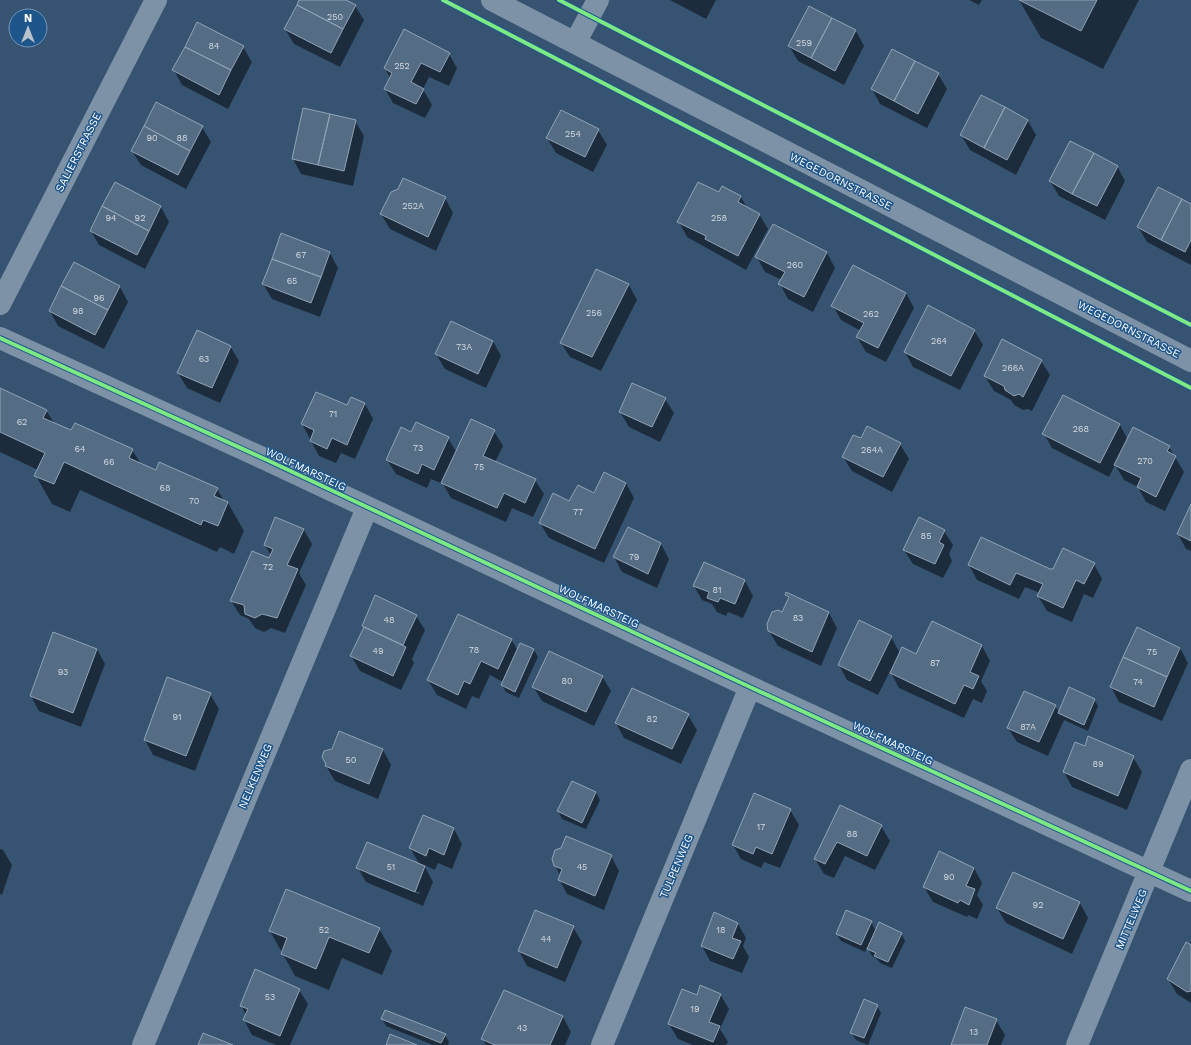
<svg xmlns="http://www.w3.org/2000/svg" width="1191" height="1045" font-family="'Work Sans',sans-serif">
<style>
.shadow{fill:#0007;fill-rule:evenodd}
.building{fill:#546c84;stroke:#92a3b5}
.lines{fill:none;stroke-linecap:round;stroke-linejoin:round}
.minor{stroke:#7d92a6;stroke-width:22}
.cycleway-casing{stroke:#1e558a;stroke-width:6}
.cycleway{stroke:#7ce984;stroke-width:4}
.labels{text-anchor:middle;stroke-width:3;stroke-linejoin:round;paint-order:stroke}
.number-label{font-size:9px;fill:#d4dae0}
.street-label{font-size:11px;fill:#fff;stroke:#1e558a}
</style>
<rect width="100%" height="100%" fill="#365472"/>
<path class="shadow" d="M301,0h43l11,6 9,14 -24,47 -46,-23 -9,-15z
M670,0h46l-10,19z
M969,0h13l-3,5z
M1019,0h120l-36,69 -62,-31z
M809,7l47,24 8,15 -20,39 -46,-24 -9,-15z
M243,47l9,15 -24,47 -46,-24 -8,-15z
M449,54l8,14 -8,18 -20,-9 -6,12 9,16 -7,13 -32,-15 -8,-14 5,-11 -5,-10z
M938,74l9,15 -20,39 -47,-24 -8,-15z
M981,97l47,24 8,14 -20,40 -46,-25 -9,-15z
M355,121l9,15 -11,50 -52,-12 -8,-15z
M202,127l9,15 -25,47 -45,-24 -9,-14z
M598,130l9,15 -14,27 -37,-19 -9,-15z
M1117,166l8,15 -20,39 -46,-24 -9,-15z
M115,184l46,23 8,15 -24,47 -46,-24 -8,-14z
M722,188l19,9 6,11 12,6 9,15 -22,41 -59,-33 -8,-15 41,-28z
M445,198l8,15 -17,38 -46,-22 -9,-15z
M1191,205v60l-44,-23 -9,-15z
M773,225l54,28 8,15 -22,44 -25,-13 -8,-15 2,-4 -17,-8 -8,-15z
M330,253l8,15 -18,49 -48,-18 -9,-15z
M74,264l46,23 8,15 -24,47 -46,-23 -8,-15z
M596,270l33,15 8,15 -36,71 -31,-14 -9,-14z
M906,293l8,15 -28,54 -20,-10 -9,-15 4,-6 -20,-11 -8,-14z
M974,330l9,15 -23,45 -47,-23 -8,-15z
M493,341l8,15 -15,32 -41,-19 -9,-15z
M230,346l9,15 -19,42 -33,-15 -9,-15z
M1041,361l9,14 -18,36 -4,-2 -5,1 -9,-5 -3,-5 -17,-9 -9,-15z
M0,390l46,20 8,13 18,8 60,19 9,14 15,7 61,18 7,12 4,2 16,28 -10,23 -14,-7 -3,5 -137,-62 -10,22 -18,-8 -16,-28 2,-6 -38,-18z
M1063,396l57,29 8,15 41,7 15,25 -19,39 -19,-9 -8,-15 -14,-7 -9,-15 -6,12 -57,-29 -8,-14z
M665,399l9,14 -14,29 -31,-15 -9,-15z
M365,404l8,15 -18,40 -14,-6 -5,10 -17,-7 -17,-32 46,-18z
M494,431l9,15 -8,16 40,18 9,14 -11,23 -21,-9 -6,14 -55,-24 -8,-14 -12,-5 -4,9 -31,-14 -9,-14 25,-27 36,5 9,15z
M861,440l39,4 9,15 -17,33 -40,-21 -9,-14z
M626,483l8,15 -30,65 -55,-25 -9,-15 30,-21z
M1191,506v45l-5,-2 -8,-15z
M628,529l33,15 8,15 -12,29 -35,-16 -8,-15z
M304,530l8,14 -13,29 7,12 -21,48 -14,-5 -7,4 -9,-4 -6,-9 -9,-4 -9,-14 38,-42 2,-3 -6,-11z
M944,531l9,14 -4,9 3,7 -9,17 -30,-14 -9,-14z
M704,563l41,18 8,15 -10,22 -15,-6 -2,4 -9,-4 -5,-8 -10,-4 -8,-14z
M1094,564l8,15 -9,19 -9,-4 -12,28 -25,-11 -9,-15 2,-3 -15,-6 -6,12 -42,-19 -8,-15 81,5z
M786,595l43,18 8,15 -16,38 -43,-20 -9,-15 14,-18 6,-13z
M416,616l9,14 -13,29 2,4 -13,27 -41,-19 -9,-15 13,-28 -1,-2z
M933,623l49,23 8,15 -9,20 6,10 -5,12 -9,-4 -9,19 -65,-30 -9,-17 -12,24 -31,-15 -8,-15 52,-28 9,16 17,2z
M54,633l43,16 8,15 -24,63 -42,-16 -8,-15z
M511,639l7,12 16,-1 4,7 -19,41 -13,-6 -4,-7 1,-3 -13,-7 -11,24 -7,-3 -6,13 -29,-14 -9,-15z
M1180,648l8,15 -26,58 -43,-19 -8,-15z
M602,676l9,15 -17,35 -52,-25 -9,-15z
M210,694l9,15 -24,62 -42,-16 -8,-15z
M1094,699l4,7 -10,25 -24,-11 -16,36 -31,-14 -9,-14 47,-22 4,6z
M688,715l9,15 -16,34 -57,-26 -8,-15z
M340,733l43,17 8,15 -13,34 -43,-18 -9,-15z
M1086,747l47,10 9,15 -15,38 -55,-23 -8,-15z
M596,792l4,8 -14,29 -24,-10 -4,-8z
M840,807l41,19 9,15 -15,29 -30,-14 -11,22 -10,-4 -9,-15z
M790,810l9,15 -19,43 -16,-6 -3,6 -20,-9 -8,-14z
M423,816l31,13 8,15 -10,25 -14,-6 -3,7 -11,-5 9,17 -10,24 -57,-24 -8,-14 62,-3 -10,-17zM368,871l52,22 -1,1 -51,-20z
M0,849l3,1 9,15 -10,30 -2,-1z
M611,856l8,15 -15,39 -37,-16 -8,-15 1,-4 -5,-10z
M974,868l8,15 -5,12 6,10 -6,14 -9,-4 -1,2 -34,-15 -9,-15z
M1080,903l8,15 -16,36 -66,-31 -9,-15z
M871,922l5,9 25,2 4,8 -13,27 -12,-5 -3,-4 -5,-3 -5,-9 -2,5 -24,-11 -4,-7z
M738,924l8,14 -3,8 6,11 -7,16 -32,-12 -8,-15z
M573,927l9,15 -17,40 -38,-16 -8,-15z
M379,929l13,22 -10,24 -40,-17 -13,32 -34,-14 -25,-45z
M1191,946v57l-14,-9 -9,-15z
M299,990l9,14 -18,41h-14l-24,-10 -8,-15 2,-5 -5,-10z
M504,991l59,26 8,15 -6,13h-79l-3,-6z
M720,994l9,15 -9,20 8,13 -2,3h-33l-15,-6 -9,-15 28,-28z
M877,1006l4,7 -13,32 -12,-5 -5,-8z
M382,1019l63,16 4,7 -1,3h-15l-47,-19z
M996,1020l9,15 -4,10h-49z"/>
<path class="building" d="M299,0h47l10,5 -13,24 -46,-24z
M1019,0h78l-16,31z
M297,5l46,24 -12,24 -47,-24z
M809,6l23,12 -21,40 -23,-12z
M832,18l24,12 -21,41 -24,-13z
M197,22l47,24 -13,24 -46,-23z
M404,29l46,24 -10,19 -19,-9 -10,19 13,7 -8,15 -32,-15 8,-16 -8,-5z
M185,47l46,23 -12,25 -47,-25z
M892,49l23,12 -21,40 -23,-12z
M915,61l24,12 -21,41 -24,-13z
M981,95l24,12 -21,41 -24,-13z
M156,102l47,24 -13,25 -46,-25z
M1005,107l23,13 -21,40 -23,-12z
M303,108l27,6 -12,51 -26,-6z
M561,110l38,19 -14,28 -39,-19z
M330,114l26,6 -12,51 -26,-6z
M144,126l46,25 -12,24 -47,-24z
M1070,141l24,12 -22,41 -23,-13z
M1094,153l24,13 -21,40 -25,-12z
M403,178l43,19 -18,40 -48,-23 11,-22 7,-3z
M115,182l46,24 -12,25 -47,-25z
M698,182l21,10 3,-6 19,10 -3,6 22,12 -22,42 -33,-17 1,-3 -29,-14z
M1158,187l24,12 -21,41 -24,-13z
M1182,199l9,5v36l-6,12 -24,-12z
M102,206l47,25 -12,24 -47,-24z
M773,224l54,28 -23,45 -26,-13 7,-12 -30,-15z
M281,233l49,19 -9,25 -49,-18z
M272,259l49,18 -10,26 -49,-19z
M74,262l46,24 -12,24 -47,-24z
M853,265l53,28 -28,55 -22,-11 8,-14 -33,-17z
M596,269l33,15 -37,73 -32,-14z
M61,286l47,24 -13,25 -46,-24z
M928,305l47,25 -24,46 -47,-24z
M451,321l42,20 -15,33 -43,-20z
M197,330l34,16 -19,42 -35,-15z
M1002,339l40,21 -19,37 -4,-3 -5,2 -9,-6 -1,-4 -20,-10z
M632,383l34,15 -14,29 -33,-15z
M0,388l47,22 -4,8 28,12 4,-7 58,26 -4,9 27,12 3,-8 59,26 -4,8 14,6 -10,24 -15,-6 -2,5 -137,-63 -10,22 -20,-8 11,-23 -45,-21z
M316,392l31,13 4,-8 14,6 -18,42 -15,-7 -5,11 -17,-8 4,-11 -13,-6z
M1063,395l57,29 -20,39 -58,-29z
M471,419l24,11 -12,26 53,23 -11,24 -21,-10 -7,15 -56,-25z
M416,422l33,15 -15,33 -12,-6 -4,10 -32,-14 15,-33 10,5z
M867,426l34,17 -18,34 -41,-20 11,-22 8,3z
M1133,427l37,19 -3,5 9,5 -20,41 -19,-10 4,-9 -27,-13z
M604,472l22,11 -31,66 -56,-26 14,-30 16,8 9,-16 16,8z
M1191,504v37l-14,-7z
M275,517l29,12 -17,36 11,4 -21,49 -15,-4 -7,4 -10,-4 -1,-9 -14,-4 22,-50 17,7 4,-9 -9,-4z
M919,517l26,13 -6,12 5,3 -9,19 -32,-14z
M628,527l33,16 -13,31 -35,-17z
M981,537l69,32h3l10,-21 32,15 -11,21 -8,-4 -13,28 -26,-12 6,-12 -27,-11 -6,12 -42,-20z
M704,562l41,18 -10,24 -15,-6 -2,4 -11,-4 2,-6 -16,-6z
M786,592l43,20 -17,40 -44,-21 -1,-7 5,-12 6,-2 4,2 7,-15 -4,-2z
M375,595l42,20 -14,30 -41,-19z
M458,614l54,25 -14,30 -17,-8 -11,23 -6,-3 -6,14 -31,-15z
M859,620l33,16 -22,45 -32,-16z
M932,621l50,24 -12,27 9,4 -6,13 -9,-4 -9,19 -65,-31 12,-26 14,7z
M364,627l42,20 -13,29 -43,-20z
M1137,627l43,21 -13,29 -44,-20z
M53,632l44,17 -24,64 -43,-17z
M520,643l14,6 -19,43 -14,-7z
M549,651l54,25 -17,36 -54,-25z
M1123,657l44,20 -13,30 -44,-20z
M167,677l44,16 -25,63 -42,-16z
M1069,687l26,12 -11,26 -26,-12z
M632,688l57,26 -17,35 -57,-26z
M1024,691l32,14 -17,37 -32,-14z
M339,731l44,18 -14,35 -44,-18 1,-2 -4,-7 2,-6 8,-2z
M1088,736l46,20 -16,40 -55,-24 12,-30 10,4z
M572,781l24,11 -14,31 -25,-12z
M754,793l37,16 -19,45 -16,-7 -3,7 -21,-9z
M840,805l42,20 -15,31 -30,-14 -12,22 -11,-5z
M423,815l31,13 -10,27 -15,-7 -3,8 -17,-8z
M566,836l46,19 -17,41 -37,-16 4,-11 -8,-3 -2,-7 3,-9 6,-2z
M367,842l58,24 -10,26 -59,-24z
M939,851l35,17 -8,18 9,3 -6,16 -9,-5 -2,3 -35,-16z
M1013,872l67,30 -17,37 -67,-31z
M286,889l94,39 -11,25 -40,-16 -13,32 -35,-15 6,-16 -18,-7z
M535,910l39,16 -17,42 -39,-17z
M846,910l26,11 -11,24 -25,-11z
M714,912l24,11 -6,15 9,3 -8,18 -32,-13z
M879,922l23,11 -14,29 -14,-6 2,-3 -9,-4z
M1186,942l5,3v46l-4,1 -20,-13z
M255,969l45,20 -20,47 -37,-16 5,-11 -8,-3z
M700,985l21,9 -12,28 11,4 -7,16 -45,-18 14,-35 15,6z
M504,990l59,26 -13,29h-55l-14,-6z
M864,999l14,6 -14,33 -14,-5z
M965,1007l32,12 -10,26h-36z
M385,1010l61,24 -5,9 -60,-24z
M203,1033l30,12h-35z
M390,1034l27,11h-31z"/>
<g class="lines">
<path class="minor" d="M492,0l699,361
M575,43l23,-43
M0,304l156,-304
M0,338l267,122 483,227 441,204
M143,1045l224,-537
M602,1045l148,-358
M1077,1045l114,-275"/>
<g class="cycleway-casing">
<path id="cycleway" d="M443,0l748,388
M559,0l632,325
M0,338l267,122 483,227 441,204"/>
</g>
<use href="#cycleway" class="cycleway"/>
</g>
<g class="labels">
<g class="number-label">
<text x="335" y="20">250</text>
<text x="804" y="46">259</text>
<text x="214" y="49">84</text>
<text x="402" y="69">252</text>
<text x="573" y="137">254</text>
<text x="152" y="141">90</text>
<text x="182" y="141">88</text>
<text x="413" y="209">252A</text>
<text x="111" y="221">94</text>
<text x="140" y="221">92</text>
<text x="719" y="221">258</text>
<text x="301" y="258">67</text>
<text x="795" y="268">260</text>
<text x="292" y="284">65</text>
<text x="99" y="301">96</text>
<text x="78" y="314">98</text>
<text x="594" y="316">256</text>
<text x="871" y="317">262</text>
<text x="939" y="344">264</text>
<text x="464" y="350">73A</text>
<text x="204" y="362">63</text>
<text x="1013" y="371">266A</text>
<text x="333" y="417">71</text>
<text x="22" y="425">62</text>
<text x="1081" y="432">268</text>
<text x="418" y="451">73</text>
<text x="80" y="452">64</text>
<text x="872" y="453">264A</text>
<text x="1145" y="464">270</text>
<text x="109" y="465">66</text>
<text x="479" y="470">75</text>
<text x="165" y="491">68</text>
<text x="194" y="504">70</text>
<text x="578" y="515">77</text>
<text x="926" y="539">85</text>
<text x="634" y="560">79</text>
<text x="268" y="570">72</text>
<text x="717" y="593">81</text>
<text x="798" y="621">83</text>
<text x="389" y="623">48</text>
<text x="474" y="653">78</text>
<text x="378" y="654">49</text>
<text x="1152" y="655">75</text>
<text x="935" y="666">87</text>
<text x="63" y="675">93</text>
<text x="567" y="684">80</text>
<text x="1138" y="685">74</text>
<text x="177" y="720">91</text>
<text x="652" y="722">82</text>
<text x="1028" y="730">87A</text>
<text x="351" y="763">50</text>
<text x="1098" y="767">89</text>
<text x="761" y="830">17</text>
<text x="852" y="837">88</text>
<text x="391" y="870">51</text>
<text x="582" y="870">45</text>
<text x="949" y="880">90</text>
<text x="1038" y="908">92</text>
<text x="324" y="933">52</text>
<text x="721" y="933">18</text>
<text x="546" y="942">44</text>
<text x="270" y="1000">53</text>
<text x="695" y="1012">19</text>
<text x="522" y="1031">43</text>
<text x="974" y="1035">13</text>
</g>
<g class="street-label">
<text transform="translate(78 152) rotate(-63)" y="4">SALIERSTRASSE</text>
<text transform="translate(841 181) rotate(27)" y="4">WEGEDORNSTRASSE</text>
<text transform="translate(1129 329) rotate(27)" y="4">WEGEDORNSTRASSE</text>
<text transform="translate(306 469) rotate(25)" y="4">WOLFMARSTEIG</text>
<text transform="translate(599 606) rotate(25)" y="4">WOLFMARSTEIG</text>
<text transform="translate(893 743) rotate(25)" y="4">WOLFMARSTEIG</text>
<text transform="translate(255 776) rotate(-67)" y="4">NELKENWEG</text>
<text transform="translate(676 866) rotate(-67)" y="4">TULPENWEG</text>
<text transform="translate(1131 919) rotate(-67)" y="4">MITTELWEG</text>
</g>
</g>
<g transform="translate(28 28)"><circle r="19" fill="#1e558a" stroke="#7899b9"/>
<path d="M0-3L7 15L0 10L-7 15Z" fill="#b9c3ce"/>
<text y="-6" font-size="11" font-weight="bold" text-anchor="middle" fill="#ffffff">N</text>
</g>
</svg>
